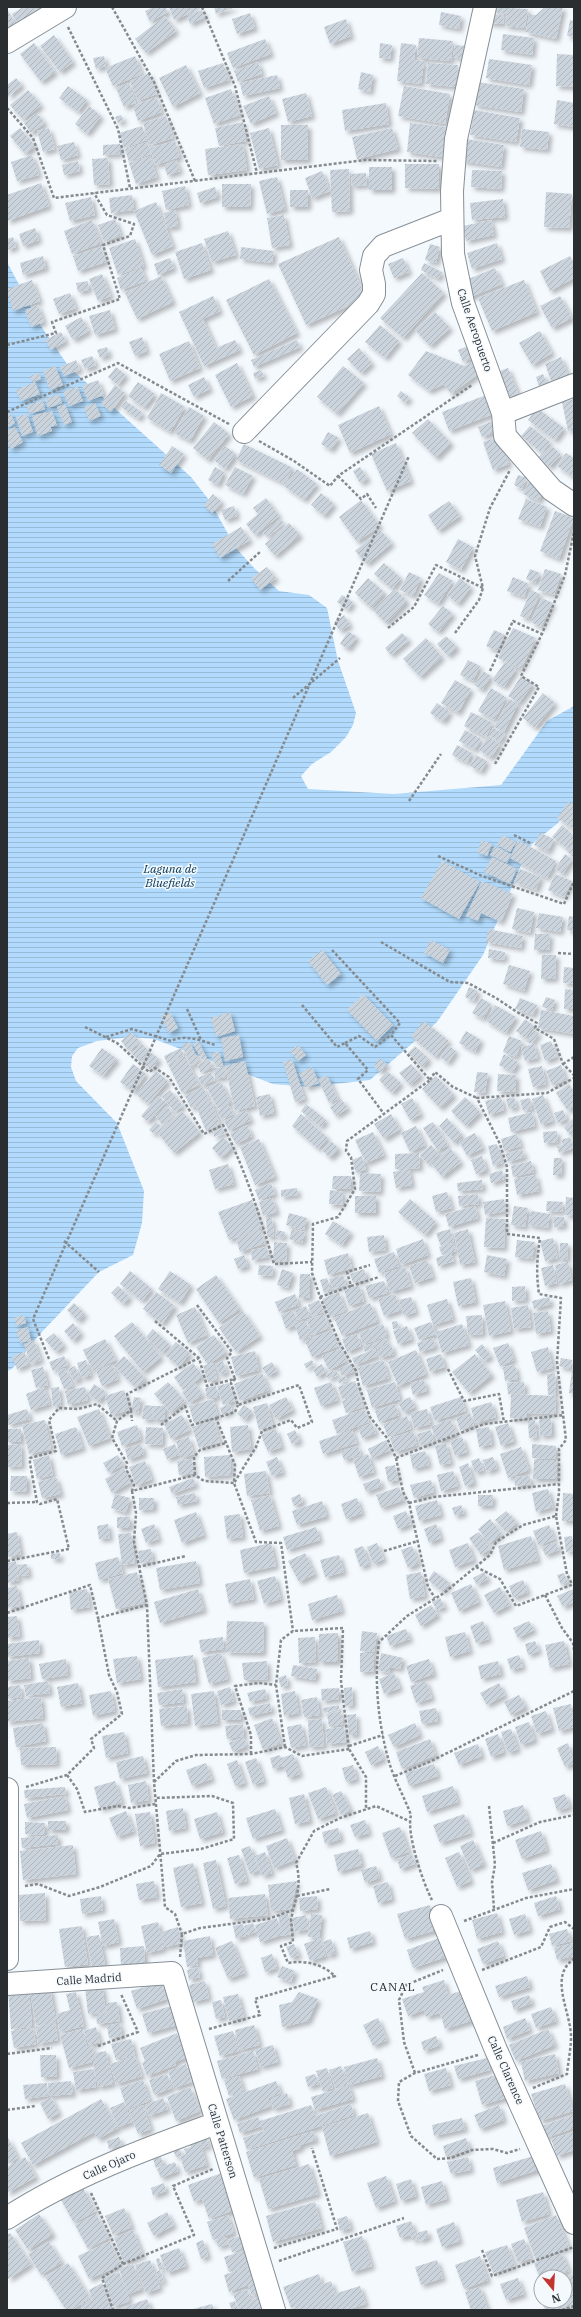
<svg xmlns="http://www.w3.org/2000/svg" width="581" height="2317" font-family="'IBM Plex Serif',serif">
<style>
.water{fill:url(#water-rules)}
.building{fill:url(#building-hatch);filter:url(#shadow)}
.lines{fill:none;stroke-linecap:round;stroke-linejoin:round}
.minor-casing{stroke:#879097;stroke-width:24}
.path{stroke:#858a8e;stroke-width:2.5;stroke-dasharray:3 2;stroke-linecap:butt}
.minor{stroke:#fff;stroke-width:22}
.labels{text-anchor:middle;stroke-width:3;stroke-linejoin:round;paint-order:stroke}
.street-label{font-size:11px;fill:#2a2e31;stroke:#f4f9fe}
.water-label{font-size:12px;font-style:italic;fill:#033555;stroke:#f4f9fe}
.neighbourhood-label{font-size:12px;letter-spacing:1px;fill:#2a2e31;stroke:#f4f9fe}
</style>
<defs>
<pattern id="water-rules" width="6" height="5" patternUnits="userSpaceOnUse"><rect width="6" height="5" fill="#b1dafc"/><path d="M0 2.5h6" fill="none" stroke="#98bbd8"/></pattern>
<pattern id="building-hatch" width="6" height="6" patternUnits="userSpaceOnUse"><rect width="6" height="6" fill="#cbd4dc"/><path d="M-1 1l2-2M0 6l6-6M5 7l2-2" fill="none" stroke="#aeb6bd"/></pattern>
<filter id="shadow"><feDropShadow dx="3.5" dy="3.5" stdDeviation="2" flood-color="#0004"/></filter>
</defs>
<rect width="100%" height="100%" fill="#f4f9fe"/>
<path class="water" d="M7,262l34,64 28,41 122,110 18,23 27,48 18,20 25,23 30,4 18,13 11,53 18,52 -3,12 -7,12 -15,15 -19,12 -11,12 7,13 86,5 107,-9 46,-64 27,-15v96l-16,21 -26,21 -5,7 -44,104 -46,67 -67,58 -61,7 -36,-3 -119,-45 -23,-2 -34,4 -19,7 -6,8 -1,11 5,14 41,42 27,68 -2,32 -9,32 -34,17 -60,63 -27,34 -5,2z"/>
<path class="building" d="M23,7h16l3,6 -23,13 -7,-12z
M153,7h12l3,5 -18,10 -5,-11z
M169,7h30l1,2 -26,11z
M214,7h22l-20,7z
M494,7l34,2 -3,19 -20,-2 2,-12 -14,-2z
M545,7h18l-7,32 -30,-7 3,-17h7z
M7,9l11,19 -11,6z
M202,10l3,7 -15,7 -3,-8z
M441,12l20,4 -2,13 -20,-4z
M250,13l5,15 -18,6 -5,-15z
M489,14l15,1 -1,9 -15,-1z
M165,16l11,15 -30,22 -11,-14z
M346,19l5,17 -21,8 -6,-17z
M570,20l4,1v16l-7,-1z
M503,34l31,4 -2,17 -31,-5z
M54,35l19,27 -13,10 -20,-26z
M419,38l34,3 -2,20 -34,-3z
M265,39l6,15 -38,14 -6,-15z
M34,43l21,29 -14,10 -21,-28z
M380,43l12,2 -2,14 -11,-1z
M401,43l15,2 -2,15 10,1 -3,23 -24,-3z
M455,45l11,1 -2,13 -11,-2z
M557,54l17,1v32l-18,-1z
M104,56l2,10 -10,3 -3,-11z
M135,56l7,18 -29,12 -8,-18z
M489,59l43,6 -3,20 -43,-7z
M258,62l4,12 -24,8 -4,-11z
M223,63l6,17 -25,8 -6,-17z
M428,63l30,2 -2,22 -30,-3z
M186,65l14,28 -27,14 -14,-29z
M361,72l12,3 -3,17 -12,-3z
M149,73l8,21 -19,7 -8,-20z
M277,75l3,13 -37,8 -3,-13z
M16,78l6,7 -14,12 -1,-12z
M477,82l47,7 -3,23 -47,-7z
M129,83l7,20 -12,4 -8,-19z
M68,86l19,14 -9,12 -19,-14z
M404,86l46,8 -5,30 -47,-8z
M231,89l9,26 -26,9 -9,-26z
M28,90l13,15 -18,15 -13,-15z
M306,93l6,23 -24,6 -6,-23z
M269,96l7,17 -25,11 -8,-18z
M156,97l6,15 -24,9 -5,-15z
M557,100l17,3v24l-20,-3z
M386,103l3,21 -44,7 -3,-21z
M89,106l12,10 -14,18 -12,-10z
M474,110l46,8 -4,24 -46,-7z
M37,113l8,10 -14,10 -7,-10z
M121,115l3,6 -6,2 -3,-6z
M166,116l7,22 -23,7 -7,-22z
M243,122l3,19 -27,5 -4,-18z
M410,123l36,4 -4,30 -35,-5z
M281,125h27v35h-27z
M142,126l5,14 -23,8 -5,-15z
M20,128l15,18 -10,8 -15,-18z
M49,128l6,21 -12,3 -6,-21z
M269,128l9,37 -19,4 -9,-36z
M392,128l6,21 -41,10 -5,-22z
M522,129l27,3 -2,18 -27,-3z
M466,139l38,6 -3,22 -39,-6z
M175,141l5,16 -25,8 -5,-17z
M74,142l4,13 -17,5 -4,-14z
M147,142l4,12 -22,8 -4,-13z
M120,144v10l-17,1v-10z
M243,144l4,26 -39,5 -3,-26z
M32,155l7,20 -22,6 -6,-19z
M150,156l7,21 -21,7 -7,-21z
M108,158l2,26 -16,1 -2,-26z
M176,160l4,11 -13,4 -3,-10z
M78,161l2,10 -16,4 -2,-10z
M405,164h34v25l-34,-1z
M369,167h23v23h-23z
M349,169l1,42 -18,1 -2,-42z
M472,170l30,1 -1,18 -30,-2z
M322,171l8,20 -18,7 -7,-20z
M366,173l1,12 -15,1 -1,-12z
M277,177l8,32 -18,5 -8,-33z
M41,183l8,23 -42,15v-26z
M222,184h29l-1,23h-28z
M185,186l4,19 -23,5 -4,-19z
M215,187l3,10 -18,6 -3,-10z
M290,190h18v17h-18z
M546,192l26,2 -3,34 -25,-1z
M132,195l2,15 -23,3 -2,-15z
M91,197l4,18 -25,6 -5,-18z
M503,199l2,18 -33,3 -2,-17z
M156,202l17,44 -21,9 -18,-44z
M175,210l3,16 -11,2 -3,-15z
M284,215l6,30 -18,3 -5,-30z
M115,219l6,16 -17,7 -6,-17z
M92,220l9,23 -29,11 -8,-23z
M491,220l3,15 -28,6 -3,-15z
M35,228l4,12 -16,6 -4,-12z
M228,231l8,24 -24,7 -8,-23z
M13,237l3,10 -9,3v-11z
M339,237l27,61 -60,27 -28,-61z
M135,239l9,27 -26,9 -9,-27z
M202,243l9,27 -27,9 -9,-27z
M497,243l5,16 -30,10 -5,-16z
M430,244l10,3 -4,16 -11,-3z
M101,247l5,15 -28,9 -5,-15z
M241,247l33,4 -2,12 -32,-4z
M43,256l3,12 -23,7 -3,-12z
M570,256l4,8v14l-24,13 -10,-20z
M170,258l4,10 -16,7 -4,-11z
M403,258l6,14 -15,6 -6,-14z
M424,263l18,9 -4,7 -17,-9z
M141,268l5,13 -25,9 -4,-12z
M495,268l7,16 -34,14 -7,-16z
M422,273l22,20 -41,45 -23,-20z
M102,274l9,22 -13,5 -9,-22z
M161,276l12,26 -36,17 -12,-26z
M269,279l28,54 -43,22 -28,-55z
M32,280l8,21 -27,10 -6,-22z
M524,280l13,32 -45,19 -14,-33z
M88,281l1,9 -11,2 -2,-9z
M70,293l6,15 -17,6 -6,-15z
M213,296l7,15 -17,8 13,29 19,-8 5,10 -36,16 -25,-54z
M560,296l12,22 -20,10 -12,-22z
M38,305l6,17 -13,5 -6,-17z
M110,310l5,19 -20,6 -6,-19z
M435,312l15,16 -20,18 -15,-16z
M81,317l8,14 -16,9 -8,-14z
M380,325l19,16 -14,17 -20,-16z
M540,331l12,22 -20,12 -13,-22z
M61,332l5,9 -15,9 -6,-10z
M142,337l5,14 -12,5 -6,-14z
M297,340l3,7 -46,20 -3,-7z
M189,341l11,27 -30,13 -11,-27z
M468,346l5,12 -10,4 -5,-12z
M107,347l2,8 -9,3 -3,-8z
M359,348l13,15 -11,10 -14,-14z
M426,351l38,15 9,-4 4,13 -26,19 -7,-10 -15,7 -21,-16z
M92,356l4,9 -11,4 -4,-9z
M561,357l9,23 -17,6 -8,-22z
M76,360l4,10 -16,6 -4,-9z
M237,363l16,33 -22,11 -16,-32z
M55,366l8,19 -13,5 -7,-19z
M343,366l21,17 -27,31 -20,-17z
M116,367l10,8 -8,10 -10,-8z
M508,368l10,25 -13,6 -10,-26z
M261,370l3,6 -9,3 -2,-6z
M39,373l2,6 -9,3 -2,-6z
M543,374l6,15 -8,3 -5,-15z
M204,377l6,12 -16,8 -6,-12z
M98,380l6,15 -16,6 -6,-15z
M35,382l5,12 -19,7 -5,-11z
M138,382l17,12 -11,14 -16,-12z
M115,385l10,8 -14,19 -10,-8z
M77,386l6,15 -14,5 -6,-14z
M401,391l9,7 -5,5 -8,-7z
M161,393l24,14 -15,25 -23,-14z
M59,394l3,9 -14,5 -3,-9z
M486,395l7,19 -44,17 -7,-19z
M574,399v31l-6,1 -6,-29z
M42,400l3,9 -15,5 -3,-8z
M126,401l17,12 -5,6 -17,-12z
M95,403l6,13 -12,5 -5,-14z
M65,404l7,18 -8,3 -7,-18z
M379,406l12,28 -41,19 -12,-28z
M189,407l15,9 -14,25 -16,-8z
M537,408l27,20 -9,12 -27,-20z
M52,411l5,14 -6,2 -5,-14z
M46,412l6,19 -14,5 -6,-20z
M10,413l5,10 -8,5v-14z
M27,414l6,18 -11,4 -6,-19z
M428,419l23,24 -15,15 -24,-25z
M495,420l4,10 -17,7 -4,-10z
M214,422l15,12 -21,26 -15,-12z
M530,426l20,16 -8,11 -21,-17z
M15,427l8,15 -12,7 -4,-8v-10z
M328,432l11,6 -8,12 -10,-6z
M500,436l9,28 -16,6 -10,-28z
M396,443l15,38 -24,10 -16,-37z
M244,444l49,24 -8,16 -49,-24z
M551,445l10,10 -12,12 -10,-10z
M172,446l12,8 -13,19 -12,-8z
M225,446l11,8 -11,15 -11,-9z
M566,453l8,5 -1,19 -16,-11z
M215,467l9,5 -6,13 -10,-5z
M235,467l18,9 -10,18 -18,-9z
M360,467l8,12 -8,4 -7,-12z
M297,469l20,15 -13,16 -20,-14z
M518,475l9,3 -5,11 -8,-4z
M530,479l15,7 -6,15 -16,-7z
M321,493l13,11 -10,12 -13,-11z
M213,494l9,8 -10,11 -8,-8z
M266,498l13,18 -24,19 -9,-11 12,-10 -5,-6z
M526,499l21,8 -7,20 -22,-8z
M361,500l19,26 -23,16 -18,-25z
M449,501l11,15 -22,15 -10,-16z
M234,506l3,10 -12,4 -4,-10z
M555,511l19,7 -15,41 -19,-8z
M280,519l4,4 -17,14 -4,-4z
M289,523l11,12 -25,21 -10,-12z
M241,527l9,13 -30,18 -8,-14z
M380,530l12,13 -25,21 -12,-13z
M458,539l15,8 -12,23 -15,-8z
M384,563l17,15 -9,11 -18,-15z
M267,567l9,11 -16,12 -9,-12z
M530,569l10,4 -5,10 -9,-4z
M545,569l16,5 -7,21 -16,-5z
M409,572l12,6 -8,18 -13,-6z
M439,573l14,8 -15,23 -14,-9z
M513,577l16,7 -5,13 -17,-6z
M368,578l17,15 -14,15 -16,-15z
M460,578l11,9 -13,17 -11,-9z
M395,589l12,12 -21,22 -13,-13z
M531,590l9,4 -12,25 -8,-3z
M342,595l11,7 -5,8 -11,-8z
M542,598l11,5 -12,24 -10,-5z
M443,606l10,8 -15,18 -10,-8z
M344,615l6,10 -10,6 -6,-9z
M513,628l23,10 -15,31 -23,-11z
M494,630l11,5 -8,16 -11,-5z
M348,631l9,6 -9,12 -8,-5z
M402,633l7,7 -18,15 -6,-7z
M446,636l11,11 -9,9 -11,-12z
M426,638l16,19 -22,20 -17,-18z
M468,660l12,6 -7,15 -13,-6z
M505,662l11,7 -12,18 -12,-7z
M483,671l8,5 -9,14 -8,-5z
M521,676l12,8 -14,19 -11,-7z
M455,680l16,9 -13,24 -17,-10z
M491,688l16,10 -13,22 -16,-9z
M543,693l12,10 -20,25 -12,-10z
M509,699l9,5 -14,28 -10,-5z
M437,703l13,9 -7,10 -13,-9z
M471,712l22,11 -7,14 -22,-11z
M493,728l12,6 -5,8 -11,-7z
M465,730l16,9 -6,11 -16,-9z
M488,736l12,8 -9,14 -12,-8z
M457,745l15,8 -5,10 -15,-8z
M476,755l11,6 -6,11 -11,-6z
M568,802l6,3v24l-17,-11z
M562,825l12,11v3l-8,9 -14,-11z
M540,833l14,6 -6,13 -14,-7z
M503,835l13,7 -6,10 -13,-7z
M482,840l10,4 -5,12 -10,-4z
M518,840l38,21 -9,17 -37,-20z
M574,842v16l-8,-8z
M495,846l16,8 -4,9 -17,-8z
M565,854l7,5 -9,15 -8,-5z
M492,857l25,12 -7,15 -26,-12z
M442,861l38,21 -21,37 -38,-21z
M520,869l21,8 -5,13 -22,-8z
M555,874l17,7 -8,16 -16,-7z
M482,881l31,13 -12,28 -20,-9 -3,8 -12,-5z
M517,908l17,4 -4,21 -18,-4z
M539,913l24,4 -3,15 -24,-4z
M569,916l5,1v14l-7,-1z
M488,929l35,7 -2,12 -35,-6z
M535,934h15l-1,16h-15z
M431,940l19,10 -7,13 -19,-10z
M489,949l16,3 -1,8 -16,-2z
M322,950l19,24 -14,11 -19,-24z
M542,955h14l-1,24h-14z
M509,965l21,6 -6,20 -21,-7z
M564,967l10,1v16l-11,-1z
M469,987l9,4 -4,10 -9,-4z
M565,989l9,1v19h-10z
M363,994l30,31 -16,16 -30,-31z
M546,997l9,3 -3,10 -10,-3z
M481,998l10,6 -8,15 -11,-6z
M520,998l17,7 -4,10 -18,-6z
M495,1005l21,12 -10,16 -20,-12z
M541,1010l33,6v18l-36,-6z
M170,1012l8,16 -9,5 -8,-17z
M230,1012l5,19 -19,6 -5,-19z
M525,1019l9,7 -9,12 -9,-7z
M424,1021l25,20 -14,16 -24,-21z
M534,1030l5,3 -8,11 -5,-3z
M466,1031l15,9 -6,12 -16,-9z
M131,1032l9,10 -11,9 -8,-10z
M239,1035l4,22 -18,4 -4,-23z
M509,1036l13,5 -6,16 -13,-5z
M198,1041l9,17 -5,2 -9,-16z
M551,1041l6,16 -12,4 -5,-16z
M190,1042l9,20 -8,4 -9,-21z
M141,1043l8,8 -9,10 -8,-7z
M534,1044l4,14 -13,3 -4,-14z
M298,1045l8,10 -8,6 -8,-10z
M415,1046l14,13 -7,8 -14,-14z
M449,1046l7,5 -8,12 -8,-6z
M102,1048l15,11 -14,17 -14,-10z
M181,1048l3,7 -17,8 -3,-7z
M219,1051l4,14 -7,2 -5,-13z
M150,1052l9,7 -8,11 -10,-8z
M504,1054l14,8 -5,10 -14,-7z
M185,1056l14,29 -17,8 -14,-29z
M379,1058l8,6 -6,8 -7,-5z
M209,1059l4,8 -12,6 -4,-8z
M292,1059l13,40 -10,3 -12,-40z
M245,1061l10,45 -20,5 -10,-45z
M133,1064l13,10 -12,18 -14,-10z
M411,1064l10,11 -11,10 -11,-12z
M561,1065l5,15 -14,5 -6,-14z
M542,1066l4,18 -13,3 -5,-18z
M225,1067l1,10 -11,2 -1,-11z
M312,1067l7,16 -13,5 -7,-15z
M156,1071l12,10 -20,23 -12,-10z
M387,1071l14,12 -9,10 -13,-13z
M210,1072l5,8 -13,6 -4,-8z
M477,1072l11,1 -3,20 -11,-1z
M498,1074l18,1v17l-19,-1z
M327,1075l11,24 -9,4 -11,-24z
M436,1076l18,19 -14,13 -18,-19z
M221,1082l10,20 -13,7 -11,-21z
M569,1084l5,8v15l-6,4 -12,-18z
M203,1087l6,12 -11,6 13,-5 9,25 -14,6 -10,-25 -5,2 -6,-12z
M170,1090l13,16 -8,6 -13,-15z
M270,1094l4,19 -14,3 -4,-19z
M543,1095l10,26 -12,4 -9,-26z
M158,1096l8,6 -18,20 -7,-6z
M465,1097l15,15 -14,14 -15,-15z
M501,1097l3,13 -15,5 -4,-14z
M514,1097l3,10 -8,2 -3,-10z
M412,1098l9,16 -11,6 -9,-16z
M530,1098l2,11 -9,2 -3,-11z
M341,1099l7,9 -12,8 -6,-9z
M228,1104l6,10 -12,6 -5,-9z
M306,1104l20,16 -5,7 -20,-16z
M167,1106l7,10 -11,9 -8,-9z
M246,1110l5,10 -22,11 -5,-10z
M563,1110l4,9 -9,4 -4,-10z
M182,1111l18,21 -26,21 -17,-21z
M532,1112l3,14 -24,6 -3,-14z
M301,1114l27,24 -10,11 -26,-23z
M391,1114l9,15 -16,10 -10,-15z
M447,1118l15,17 -8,8 -15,-17z
M574,1118v21l-10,-11z
M156,1122l5,4 -7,8 -5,-4z
M433,1122l15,23 -10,6 -15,-23z
M247,1125l5,11 -16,8 -6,-10z
M416,1126l9,19 -15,7 -9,-19z
M223,1128l2,5 -11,4 -1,-5z
M557,1131l1,11 -14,1 -1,-11z
M373,1132l11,23 -18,8 -11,-23z
M475,1133l8,15 -16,8 -8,-15z
M517,1134l4,12 -17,5 -3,-12z
M223,1137l10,10 -12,11 -9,-10z
M570,1137l4,11 -15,5 -2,-7 6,-1 -2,-5z
M259,1139l16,38 -20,8 -15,-38z
M331,1141l8,8 -9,9 -8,-8z
M497,1144l5,19 -9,3 -5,-20z
M431,1145l8,9 -11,10 -8,-9z
M450,1148l11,14 -19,15 -11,-14z
M522,1149l3,8 -17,5 -3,-8z
M419,1153l1,15 -25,1v-15z
M362,1156l4,13 -10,4 -4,-13z
M482,1156l5,14 -11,4 -5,-14z
M554,1158h8l-1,17h-8z
M531,1161l3,11 -21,5 -2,-11z
M228,1164l6,20 -19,5 -6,-19z
M409,1169l3,16 -16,3 -3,-16z
M502,1170l2,9 -13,4 -2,-9z
M360,1173l21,1 -1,18 -21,-1z
M536,1175l3,16 -22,4 -3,-16z
M333,1176h18v13h-19z
M482,1180l1,9 -25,2 -1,-8z
M271,1183l4,11 -16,6 -4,-10z
M297,1188l1,7 -17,2v-7z
M330,1190l13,2 -1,13 -13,-1z
M447,1192l5,16 -16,4 -4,-16z
M478,1194l1,10 -20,2 -1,-10z
M355,1196h21v17h-21z
M566,1197l8,1v18l-9,-1z
M272,1198l5,14 -14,4 -4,-14z
M410,1199l26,23 -11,13 -27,-23z
M504,1199l2,12 -21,4 -2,-13z
M252,1200l10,28 -33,12 -11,-28z
M547,1201l16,1 -1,10 -16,-1z
M475,1206l3,12 -29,9 -4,-13z
M514,1206l14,2 -3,19 -14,-2z
M531,1211l19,3 -2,14 -20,-3z
M289,1213l18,5 -3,12 -18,-5z
M553,1217h11v9l-10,1z
M266,1218h6l2,19h-7z
M486,1218l19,1 -1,29 -20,-1z
M333,1221l18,11 -9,13 -17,-11z
M292,1229l13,3 -3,11 -13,-4z
M450,1229l4,12 -13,5 -5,-13z
M468,1229l7,33 -15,3 -6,-32z
M260,1230l5,13 -25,9 -4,-14z
M277,1230l8,2 -2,6 -8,-2z
M384,1235l2,15 -17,2 -2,-15z
M553,1238l5,20 -13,3 -5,-20z
M423,1239l5,16 -27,10 -5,-16z
M517,1240l18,2 -3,17 -17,-2z
M274,1242l13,1 -1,19h-13z
M453,1243l3,8 -14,4 -3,-8z
M560,1243h8l-1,17h-8z
M267,1247l2,10 -17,3 -1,-10z
M394,1252l5,14 -20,7 -5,-14z
M348,1253l4,15 -24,7 -4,-15z
M451,1253l3,8 -16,5 -2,-8z
M244,1255l4,11 -10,3 -4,-10z
M487,1255l20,4 -3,17 -20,-4z
M427,1260l6,17 -18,6 -6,-17z
M568,1262l4,18 -13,4 -4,-19z
M259,1265l14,1 -1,10 -14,-1z
M553,1265l4,18 -12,3 -4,-18z
M405,1267l6,19 -21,6 -6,-19z
M282,1269l11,4 -5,15 -11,-3z
M364,1269l3,10 -14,4 -3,-9z
M130,1271l22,18 -10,12 -22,-17z
M170,1271l21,14 -11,18 -22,-14z
M300,1274h10v24h-11z
M216,1275l24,34 -21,14 -23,-34z
M343,1275l3,10 -13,4 -4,-10z
M327,1278l4,13 -7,2 -4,-13z
M471,1278l5,24 -18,4 -5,-24z
M384,1281l4,12 -19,5 -4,-12z
M359,1285l5,16 -15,5 -5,-16z
M118,1286l12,11 -7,7 -12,-11z
M525,1286l1,14 -14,1v-14z
M156,1292l19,14 -13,18 -19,-15z
M339,1292l7,19 -16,6 -8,-18z
M295,1294l4,11 -20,7 -4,-10z
M395,1294l6,16 -17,6 -6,-17z
M411,1297l5,15 -12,4 -5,-16z
M549,1297l2,7 -17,5 -2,-8z
M447,1299l6,20 -20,6 -6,-20z
M319,1300l5,12 -12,4 -4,-11z
M505,1301l6,30 -22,5 -6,-31z
M74,1303l11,11 -7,7 -11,-11z
M370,1303l8,18 -36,15 -8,-18z
M528,1305l3,22 -17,2 -3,-21z
M306,1306l4,11 -12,3 -3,-10z
M195,1307l12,28 -19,8 -12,-28z
M293,1310l5,14 8,-3 5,16 -11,3 -5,-15 -9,4 -5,-14z
M243,1311l17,25 -24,16 -17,-24z
M548,1311l3,20 -15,3 -3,-21z
M324,1314l5,14 -17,7 -5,-15z
M24,1315l2,8 -9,3 -3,-8z
M482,1315l1,19 -15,1 -2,-19z
M397,1321l2,7 -6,1 -1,-7z
M132,1322l29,35 -18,15 -29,-36z
M431,1322l5,12 -17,6 -5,-12z
M73,1323l8,10 -8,8 -9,-10z
M383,1324l4,12 -24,9 -4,-12z
M462,1324l7,21 -27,8 -6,-21z
M407,1326l5,13 -14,5 -5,-13z
M28,1327l3,14 -11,2 -4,-13z
M153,1329l17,16 -8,8 -16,-16z
M332,1330l7,16 -27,11 -7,-16z
M54,1333l10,12 -8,7 -11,-12z
M357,1334l4,12 -14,6 -5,-13z
M214,1335l12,17 -18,13 -12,-18z
M386,1338l2,5 -23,9 -2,-5z
M433,1338l3,9 -16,5 -3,-9z
M105,1339l11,21 -23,11 -10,-21z
M34,1340l7,20 -10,4 -7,-20z
M176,1342l14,11 -11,14 -14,-12z
M508,1343l6,17 -14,6 -7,-18z
M391,1344l3,10 -14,4 -3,-9z
M482,1344l9,12 -7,5 -9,-11z
M548,1347l5,21 -16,4 -6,-20z
M341,1348l6,13 -18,9 -7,-14z
M375,1349l2,7 -22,9 -3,-7z
M416,1350l10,24 -28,12 -10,-24z
M24,1351l5,13 -12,5 -5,-12z
M255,1351l4,19 -23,6 -5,-19z
M441,1354l4,13 -15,5 -4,-13z
M475,1354l17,21 -23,18 -17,-21z
M64,1356l4,9 -15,6 -4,-9z
M124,1356l22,23 -10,9 -22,-22z
M561,1358l11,2 -2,9 -11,-3z
M86,1360l5,15 -9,3 -5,-15z
M312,1360l2,5 -8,3 -2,-4z
M383,1360l6,18 -26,8 -5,-18z
M223,1361l4,11 -7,3 -5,-11z
M272,1362l5,9 -9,5 -6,-8z
M193,1363l10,13 -20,14 -9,-13z
M213,1363l4,16 -9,3 -5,-16z
M352,1363l3,8 -13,5 -3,-7z
M573,1363h1v31l-5,-1z
M112,1364l6,15 -16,7 -6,-15z
M322,1364l4,8 -9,5 -4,-8z
M515,1365l3,14 -13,2 -2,-14z
M75,1366l5,13 -6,3 -6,-13z
M43,1367l5,18 -12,3 -5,-18z
M65,1368l8,18 -9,3 -7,-18z
M336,1370l2,5 -10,4 -2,-5z
M262,1373l7,17 -29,11 -6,-17z
M555,1373l1,21 -8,1 -1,-21z
M345,1376l2,5 -8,2 -2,-4z
M424,1380l3,11 -14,4 -3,-12z
M355,1381l4,12 -17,6 -4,-12z
M168,1382l17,19 -14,12 -17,-19z
M331,1382l7,18 -17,6 -7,-18z
M395,1382l5,17 -28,9 -5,-18z
M524,1382l1,11 -17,1 -1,-11z
M195,1383l8,12 -14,8 -7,-11z
M229,1383l6,18 -12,4 -6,-19z
M94,1384l12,8 -7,10 -11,-8z
M216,1386l2,11 -11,2 -2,-11z
M44,1387l6,17 -19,6 -5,-16z
M59,1387l2,19h-8l-2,-18z
M85,1387l3,13 -20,5 -3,-14z
M124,1390l6,20 -19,5 -6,-19z
M359,1394l4,13 -17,6 -4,-12z
M511,1394l45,2 -1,18 -28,-1v6l-17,-1z
M134,1397l7,1 -3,15 -7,-2z
M286,1397l7,13 -17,9 -7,-14z
M410,1397l5,10 -11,6 -6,-10z
M461,1397l5,14 -31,10 -5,-14z
M213,1399l5,17 -24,7 -5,-17z
M491,1402l5,15 -21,6 -4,-15z
M267,1403l6,23 -14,4 -6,-23z
M230,1404l2,7 -10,4 -2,-7z
M395,1404l4,11 -20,7 -4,-11z
M144,1405l9,1 -1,14 -10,-1z
M244,1405l8,6 -7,9 -8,-6z
M153,1406h12v14h-11z
M27,1409l3,10 -22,6 -1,-10z
M99,1409l11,29 -21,8 -12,-29z
M364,1409l5,13 -32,12 -5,-14z
M427,1409l4,15 -17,4 -4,-15z
M470,1413l4,12 -14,5 -4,-12z
M182,1415l8,15 -19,9 -7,-15z
M407,1416l4,13 -23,8 -5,-13z
M539,1418h12l1,17 -12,1z
M450,1419l7,15 -19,8 -7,-15z
M45,1420l6,29 -22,5 -7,-29z
M214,1420l6,22 -21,6 -7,-21z
M528,1420h7l2,17 -8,1z
M372,1423l4,10 -14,5 -4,-10z
M508,1423l6,18 -13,5 -6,-19z
M137,1425l4,14 -19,7 -5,-14z
M248,1425l3,24 -19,3 -2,-25z
M76,1427l7,21 -22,7 -6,-21z
M146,1427l17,1 -1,17 -17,-1z
M489,1427l3,17 -13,3 -3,-18z
M7,1429h14v13h-14z
M276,1429l6,18 -14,5 -7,-17z
M295,1430l5,11 -8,3 -5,-10z
M352,1430l5,13 -34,11 -4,-13z
M431,1430l3,12 -14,3 -3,-11z
M413,1431l4,14 -22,7 -5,-14z
M189,1437l5,17 -13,5 -5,-18z
M462,1437l5,15 -12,4 -5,-15z
M386,1440l4,10 -18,8 -4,-9z
M446,1443l5,20 -11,2 -5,-19z
M21,1444l1,22 -15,1v-22z
M141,1444l3,10 -16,6 -3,-11z
M175,1444l4,11 -12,4 -4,-10z
M532,1444l24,2 -1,13 -23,-1z
M358,1446l3,9 -17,5 -3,-9z
M521,1447l8,23 -21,8 -8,-24z
M425,1451l4,14 -16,4 -3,-14z
M368,1454l6,18 -15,5 -6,-18z
M49,1455l4,20 -16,4 -4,-19z
M118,1455l5,10 -14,8 -6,-10z
M230,1455l1,20 -26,2 -1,-20z
M277,1457l6,15 -11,4 -6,-14z
M493,1457l4,11 -10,4 -4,-12z
M479,1458l5,12 -9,3 -4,-12z
M192,1459l2,14 -15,2 -2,-14z
M534,1460h23v19h-24z
M145,1461l7,18 -16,7 -7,-19z
M468,1463l6,20 -9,3 -6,-19z
M395,1465l3,15 -10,2 -3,-15z
M124,1468l7,14 -19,11 -7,-14z
M266,1471l4,22 -23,3 -3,-22z
M453,1471l5,15 -17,5 -4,-16z
M11,1476h16v16l-17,-1z
M530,1476l1,8 -16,2 -1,-9z
M56,1477l5,17 -19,4 -4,-16z
M193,1478l3,7 -24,9 -3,-7z
M379,1478l3,8 -16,6 -3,-8z
M431,1480l3,12 -20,6 -4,-13z
M399,1487l5,13 -23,8 -5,-13z
M548,1489l5,18 -17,5 -4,-19z
M195,1493l2,8 -19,4 -2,-8z
M563,1493l11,1v27h-12z
M115,1494l15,4 -4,15 -15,-5z
M300,1494l3,8 -9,4 -3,-8z
M270,1495l9,31 -19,5 -9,-31z
M478,1495h15l-1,11h-14z
M139,1498h15v11l-15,1z
M357,1498l5,15 -16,6 -5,-15z
M437,1500l4,15 -22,6 -4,-15z
M322,1501l5,15 -30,9 -5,-14z
M461,1505l3,8 -9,3 -3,-8z
M406,1511l5,13 -13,5 -5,-13z
M506,1511l11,11 -11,10 -11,-12z
M196,1512l8,23 -22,8 -8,-23z
M240,1514l3,23 -16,2 -3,-23z
M117,1517h13v11h-13z
M490,1519l12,15 -13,9 -11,-14z
M108,1524l2,14 -11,1 -2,-13z
M154,1524l5,15 -13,4 -5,-14z
M436,1524l5,14 -12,5 -5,-14z
M549,1525l6,14 -16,7 -6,-15z
M316,1527l4,13 -33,10 -4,-13z
M17,1532l4,22 -14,3v-23z
M479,1532l11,17 -9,6 -12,-17z
M131,1533l4,30 -13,2 -4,-31z
M531,1536l7,24 -34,10 -6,-24z
M572,1536l2,15 -8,1 -2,-15z
M556,1542l3,8 -14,5 -3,-8z
M271,1543l5,23 -32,7 -4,-23z
M377,1543l7,16 -11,5 -6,-17z
M468,1543l6,17 -19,7 -6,-17z
M363,1546l6,18 -9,3 -6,-18z
M412,1546l7,17 -11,5 -7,-18z
M151,1549l2,12 -13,2 -2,-12z
M60,1553v6h-9v-5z
M305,1553l10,21 -16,8 -11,-21z
M339,1555l5,17 -19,5 -5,-17z
M118,1557l5,16 -24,7 -4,-17z
M16,1561l3,19 -12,3v-20z
M196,1561l4,22 -40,7 -4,-22z
M27,1564l2,11 -9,1 -2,-11z
M434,1571l16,12 -7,9 -15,-12z
M137,1572l7,31 -28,6 -8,-30z
M421,1572l4,24 -15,3 -4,-24z
M484,1572l4,7 -11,6 -4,-7z
M564,1573l4,9 -7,3 -4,-10z
M275,1576l6,23 -17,5 -7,-23z
M250,1579l4,20 -25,5 -4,-20z
M523,1580l5,12 -15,6 -4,-12z
M471,1584l8,18 -20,9 -8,-18z
M17,1586l4,20 -14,2v-20z
M500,1587l10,18 -16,8 -10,-18z
M87,1589l3,18 -19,3 -2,-18z
M198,1589l6,21 -44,13 -6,-21z
M573,1589l1,13 -11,5 -6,-11z
M337,1595l5,16 -30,9 -4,-16z
M440,1598l5,9 -8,3 -5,-8z
M431,1605l7,10 -17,11 -6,-11z
M17,1616l3,20 -13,2v-21z
M227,1621l37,1 -1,31 -37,-1z
M483,1621l6,18 -13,4 -6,-17z
M529,1621l5,9 -16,8 -5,-10z
M406,1629l4,10 -20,7 -4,-10z
M362,1631l15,2 -3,19 -14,-1z
M465,1632l5,19 -20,6 -5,-20z
M338,1633v29h-19v-28z
M223,1637l1,12 -23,3 -2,-12z
M315,1637l1,25 -17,1 -1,-25z
M39,1640l1,13 -33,4v-13z
M535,1641l4,10 -11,4 -3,-11z
M564,1641l5,23 -19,4 -5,-23z
M221,1653l7,26 -19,5 -7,-26z
M360,1653h14v18l-14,1z
M381,1653l22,5 -3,11 -10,-2 -1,6 -11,-3z
M193,1655l3,27 -38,5 -3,-27z
M519,1655l4,12 -12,3 -4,-11z
M137,1656l4,23 -24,4 -4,-24z
M29,1658l2,20 -24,3v-20z
M66,1659l2,16 -26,4 -3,-15z
M429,1659l5,15 -23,8 -5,-16z
M267,1661l1,18 -24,1 -2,-17z
M498,1661l3,13 -20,5 -3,-13z
M293,1665l24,4 -2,11 -24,-4z
M394,1673l6,15 -16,6 -5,-15z
M286,1675l2,10 -7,2 -3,-9z
M48,1681l2,12 -24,3 -2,-11z
M426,1681l6,17 -16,5 -6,-17z
M78,1683l4,20 -21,4 -4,-20z
M499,1683l6,12 -18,10 -7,-12z
M20,1685l2,12 -15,2v-12z
M230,1687l4,14 -13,4 -4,-14z
M352,1687l1,18 -8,1 -1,-18z
M339,1688v11l-17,2 -1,-12z
M182,1689l2,13 -25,3 -2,-12z
M265,1689l2,9 -17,4 -3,-9z
M111,1691l4,20 -22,5 -4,-21z
M214,1691l4,32 -23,3 -4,-32z
M295,1691l4,22 -15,3 -3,-22z
M519,1695l7,12 -15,8 -7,-13z
M41,1697l2,21 -36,4v-21z
M317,1697l3,18 -16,2 -3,-17z
M270,1703l2,8 -22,5 -2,-8z
M571,1704l3,23 -15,4 -6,-23z
M339,1705v4l-15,4 -1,-5z
M187,1706l1,17 -27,3 -2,-17z
M436,1708l2,13 -16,3 -3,-13z
M222,1710h19v10h-19z
M341,1711l2,13 -14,3 -2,-13z
M546,1711l6,18 -15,5 -6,-18z
M356,1714l1,21h-8l-2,-20z
M272,1718l9,25 -18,7 -9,-25z
M322,1719l2,27 -15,1 -1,-27z
M529,1722l6,18 -14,5 -6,-18z
M43,1723l3,18 -30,6 -3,-19z
M415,1723l5,12 -26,12 -6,-12z
M243,1724l1,12 -17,3 -2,-13z
M301,1724l5,21 -15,3 -4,-21z
M344,1727l2,15 -19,2 -1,-15z
M511,1729l7,20 -10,4 -7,-21z
M124,1732l4,21 -22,5 -4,-22z
M498,1734l6,18 -13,5 -6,-18z
M243,1737l4,9 -14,6 -4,-9z
M430,1739l6,16 -34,14 -6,-17z
M568,1743l6,20 -9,4 -8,-19z
M478,1744l4,12 -23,9 -5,-12z
M378,1746l6,13 -13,6 -6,-13z
M56,1747l1,17 -36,1 -1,-17z
M293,1754l7,20 -12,4 -6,-17 1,5 -10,3 -3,-11 10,-3 1,3z
M143,1756l4,17 -27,6 -4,-17z
M256,1758l8,23 -11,4 -8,-23z
M237,1760l8,23 -10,3 -8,-22z
M206,1763l6,16 -20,7 -6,-16z
M434,1764l4,12 -29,10 -4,-13z
M353,1765l4,14 -11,3 -4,-14z
M115,1781l7,21 -22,7 -6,-22z
M146,1781l3,19 -18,3 -3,-18z
M453,1786l5,16 -31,10 -5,-16z
M65,1787l1,7 -41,4 -1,-8z
M326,1787l10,26 -18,6 -10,-26z
M341,1791l10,19 -10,5 -9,-20z
M304,1794l6,27 -15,3 -6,-26z
M565,1794l5,13 -13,4 -4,-13z
M65,1796l3,14 -41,8 -3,-14z
M523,1805l5,14 -21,7 -4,-15z
M183,1808l3,20 -17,3 -3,-20z
M275,1809l7,21 -29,9 -7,-21z
M126,1811l8,20 -17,6 -8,-19z
M150,1812l5,31 -15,3 -5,-32z
M217,1812l6,20 -23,7 -6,-20z
M464,1814l7,19 -31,10 -7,-18z
M365,1820l4,13 -14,4 -5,-12z
M48,1821h18v9h-18z
M25,1822l20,1v12l-20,-1z
M400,1827l9,25 -18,6 -9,-25z
M338,1828l3,11 -16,5 -3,-12z
M541,1831l6,19 -25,9 -7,-19z
M58,1835v9l-36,4 -1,-10z
M287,1838l8,22 -21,8 -8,-22z
M473,1840l11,24 -14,6 -10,-24z
M73,1845l3,29 -53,6 -3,-29z
M250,1846l9,24 -9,4 -9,-25z
M358,1849l4,16 -24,7 -4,-17z
M265,1852l7,21 -10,3 -7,-20z
M459,1852l12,29 -14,6 -12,-29z
M412,1854l3,10 -15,5 -3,-10z
M239,1855l8,26 -12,3 -8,-26z
M216,1860l10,46 -13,3 -10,-46z
M193,1863l9,40 -21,4 -8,-39z
M551,1864l6,16 -29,10 -6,-17z
M376,1866l4,12 -15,5 -4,-13z
M154,1881l3,16 -18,3 -3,-16z
M297,1881l-6,28 -20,2 -3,-26z
M388,1882l4,17 -14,4 -5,-17z
M45,1893l1,27 -26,1 -1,-26z
M265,1894l3,21 -38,4 -2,-21z
M101,1896l2,14 -21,4 -2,-15z
M317,1896l1,13 -18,2 -1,-13z
M556,1896l4,13 -22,7 -4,-13z
M430,1905l7,25 -32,9 -8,-25z
M288,1913l4,21 -10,2 -4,-21z
M497,1913l5,19 -25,7 -5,-19z
M311,1914l11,1 -3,23 -11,-1z
M525,1914l5,16 -16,5 -5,-16z
M306,1915l3,14 -14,3 -3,-14z
M277,1918l5,17 -22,7 -5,-17z
M114,1919l5,23 -16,4 -5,-24z
M158,1922l6,27 -17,4 -6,-27z
M253,1923l3,9 -9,3 -3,-9z
M243,1924l3,12 -10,3 -3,-13z
M82,1926l6,38 -23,3 -6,-38z
M178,1927l4,16 -17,4 -4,-15z
M567,1929l4,12 -19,5 -3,-12z
M370,1931l3,11 -23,7 -3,-11z
M99,1935l6,29 -13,3 -6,-30z
M210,1936l3,19 -16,3 1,7 -11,2 -4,-26z
M320,1938l6,18 -16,5 -6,-17z
M439,1938l7,19 -33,11 -6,-18z
M331,1939l4,14 -7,3 -5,-14z
M232,1941l13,32 -17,6 -13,-31z
M498,1941l6,15 -21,8 -6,-15z
M574,1943v13l-17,4 -3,-12z
M294,1944l5,11 -8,3 -5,-11z
M144,1946l1,18 -24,2 -1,-18z
M272,1954l5,14 -12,4 -4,-14z
M282,1966l13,5 -4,11 -14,-5z
M198,1967l2,10 -11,3 -2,-10z
M527,1976l3,11 -31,10 -4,-11z
M444,1980l4,15 16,-5 10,30 -29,9 -5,-16 -14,4 -2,-7 -16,6 -6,-17 22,-7 -2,-5z
M205,1981l4,17 -16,4 -4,-17z
M161,1982l6,17 -30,10 -6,-18z
M102,1986l4,26 -18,2 -3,-26z
M29,1988l3,39 -21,2 -3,-39z
M50,1988l6,34 -20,4 -6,-35z
M76,1992l8,34 -24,6 -4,-18 14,-4 -4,-16z
M299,1992l19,7 -10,22 -26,6 -3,-22 13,-3z
M238,1994l6,23 -15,4 -6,-24z
M529,1995l3,8 -18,7 -3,-9z
M221,2000l4,17 -9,2 -4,-17z
M117,2002l3,19 -23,3 -1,-10 11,-1 -1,-10z
M171,2006l6,19 -29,8 -6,-19z
M551,2007l5,14 -20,7 -5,-14z
M378,2018l9,22 -14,6 -10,-21z
M525,2018l5,12 -23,9 -4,-12z
M55,2023l3,17 -20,4 -2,-17z
M120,2023l2,13 -13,2 -2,-12z
M254,2025l6,20 -20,5 -5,-20z
M96,2027l4,15 -11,3 -5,-14z
M33,2028l3,16 -22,4 -3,-17z
M83,2029l4,18 5,-1 4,15 -27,7 -9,-33z
M548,2029l7,16 -39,16 -7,-16z
M233,2031l6,20 -19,5 -6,-20z
M177,2033l10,24 -12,5 1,3 -29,11 -5,-13 3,-2 -5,-13z
M436,2036l4,9 -16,6 -3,-9z
M131,2039l4,16 -19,5 -5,-16z
M273,2045l5,17 -18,5 -5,-17z
M106,2051l7,33 -15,3 -5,-24 4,-1 -2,-9z
M253,2051l5,18 -36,10 -5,-18z
M555,2054l4,19 -34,8 -4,-19z
M40,2055h16l1,22h-16z
M135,2056l7,20 -26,8 -6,-20z
M377,2058l5,18 -33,9 -5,-18z
M487,2058l3,12 -32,9 -4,-13z
M186,2064l6,18 -18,6 -6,-17z
M341,2066l7,19 -12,4 -7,-19z
M327,2068l6,20 -10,4 -7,-21z
M446,2068l5,17 -22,6 -5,-17z
M94,2069l2,18 -20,3 -3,-18z
M502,2073l7,24 -27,8 -7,-24z
M167,2074l5,14 -18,7 -5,-15z
M315,2074l4,10 -11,3 -3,-10z
M239,2076l5,16 -15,4 -5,-16z
M143,2080l7,21 -23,8 -7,-21z
M71,2081l2,13 -24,2 -1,-13z
M276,2081l5,12 -13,5 3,8 -37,14 -8,-21z
M47,2083l1,13 -23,3 -2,-14z
M565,2084l8,27 -33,10 -9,-27z
M349,2086l4,13 -38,11 -4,-13z
M190,2087l10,24 -24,10 -9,-24z
M287,2093l3,11 -17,5 -3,-10z
M51,2097l8,16 -11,6 -8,-16z
M163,2098l5,11 -19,7 -4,-11z
M101,2099l17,29 -20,11 -4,-7 -61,33 -12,-22z
M124,2102l8,20 -14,5 -8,-19z
M351,2104l3,11 -107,35 -4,-12 21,-7 -2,-5 -22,7 -3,-9 21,-7 2,4 51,-16 4,11z
M143,2105l8,24 -13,5 -9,-24z
M499,2105l5,15 -24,9 -6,-14z
M368,2113l9,29 -47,14 -8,-29z
M573,2115l1,13 -28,10 -4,-12z
M462,2118l3,11 -31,7 -2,-11z
M313,2131l3,9 -16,5 1,3 -9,3 4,14 -42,13 -8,-26z
M574,2132v18l-17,6 -6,-17z
M205,2135l4,11 -6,2 -4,-11z
M7,2136l11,22 -11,6z
M119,2137l3,8 -13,4 -2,-8z
M198,2137l9,28 -22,7 -5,-16 -4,1 -3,-7 6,-2 3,8 4,-2 -2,-5 7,-2 -3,-7z
M466,2138l4,11 -24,8 -3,-11z
M537,2155l4,14 -44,14 -4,-15z
M25,2157l11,20 -29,16v-26z
M161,2157l3,8 -8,3 -3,-9z
M468,2157l3,13 -20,4 -4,-12z
M175,2162l3,9 -17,7 -4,-9z
M309,2164l9,30 -50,15 -9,-30z
M222,2173l13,37 -26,9 -7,-20 -8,3 -6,-17z
M386,2176l9,25 -19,7 -9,-25z
M411,2179l5,17 -15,5 -5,-17z
M442,2181l5,18 -21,6 -5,-18z
M164,2183l2,8 -13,5 -2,-8z
M83,2188l13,23 -22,12 -13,-23z
M543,2192l6,22 -27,8 -6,-22z
M315,2202l7,26 -49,14 -7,-26z
M124,2208l8,19 -19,8 -8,-19z
M167,2212l7,13 -20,11 -7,-13z
M39,2214l14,20 -25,16 -13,-20z
M96,2214l13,24 -21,11 -13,-24z
M228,2215l6,18 -21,7 -6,-18z
M556,2215l13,32 -33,13 -12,-32z
M347,2216l4,12 -11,3 -3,-12z
M411,2221l6,18 -4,2 -2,-6 -11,3 -4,-12z
M454,2222l6,19 -18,6 -6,-18z
M133,2230l10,25 -19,8 -10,-25z
M427,2230l2,7 -10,4 -2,-8z
M10,2233l21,31 -23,15 -1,-44z
M244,2235l4,12 -16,5 -4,-12z
M362,2236l10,30 -20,6 -9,-30z
M226,2237l2,7 -10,3 -2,-7z
M524,2239l7,19 -13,5 -7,-19z
M203,2240l5,16 -7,3 -5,-16z
M110,2241l11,24 -32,14 -11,-23z
M49,2242l13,20 -21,13 -13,-21z
M507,2245l8,21 -22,7 -8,-21z
M179,2248l7,18 -19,7 -7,-18z
M249,2249l5,15 -25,8 -5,-15z
M562,2253l7,18 -17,6h-11v4l-7,-18z
M480,2256l8,24 -24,9 -9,-24z
M159,2258l4,11 -4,1 -3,-11z
M150,2260l10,28 -14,5 -11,-28z
M437,2260l6,18 -22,7 -6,-18z
M68,2263l22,35 -18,12h-6l-21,-33z
M133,2264l9,25 -14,5 -9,-25z
M256,2264l9,27 -13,5 -4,-11 -19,7 -5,-17z
M160,2270l4,11 -4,2 -4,-11z
M119,2272l11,29 -17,6 -10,-29z
M319,2274l3,11 9,-4 4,12 -21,7 46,-14 6,18 -19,6h-51l-1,-3 -4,1 -8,-21z
M574,2274v32l-12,4h-17l-3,-9h23v-24z
M518,2278l6,16 -18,6 -6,-16z
M102,2283l9,27h-28l-2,-5 11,-6 -3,-9z
M480,2287l8,23h-17l-6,-18z
M247,2289l4,11 15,-5 -3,15h-24l-6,-16z
M147,2299l4,11h-28l-1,-2z
M235,2301l3,9h-6l-3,-7z
M212,2304l2,6h-20l-1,-1z"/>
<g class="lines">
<g class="minor-casing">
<path id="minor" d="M485,7l-29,132 -4,52 1,63 10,49 40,110 2,23 47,54 22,15
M7,42l58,-35
M503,413l71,-28
M244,432l124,-128 6,-10v-10l-3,-14 3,-14 9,-10 69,-27
M7,1789v170
M441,1916l55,134 78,173
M7,1984l165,-11 102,337
M7,2218c65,-42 138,-69 210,-95"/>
</g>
<path class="path" d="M112,7l42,75 41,99
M202,7l33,79 22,87
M68,27l50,102 12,59
M7,108l26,30 21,60 311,-38 72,1
M7,345l49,-12 -4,-11 68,-23 -17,-54 27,-9 4,-12 -27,-9 -13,-22
M7,412l111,-49 111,61
M259,441l35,20 36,25 8,-10 134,-91
M338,476l23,23 6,-5 9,14
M228,581l33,-30
M388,628l26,-21 22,-42 47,23 -8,-32 15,-48 20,-38
M455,633l24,-33 4,-12
M490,671l23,-50 29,13
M293,698l47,-40
M495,764l44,-77 -18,-11 21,-42 23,-59 9,-43
M409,801l32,-47
M514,835l18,9
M438,856l44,20 82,28 10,-23
M381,942l69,40 18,1 28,15 21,14 20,11 -2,5 19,11 9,25 11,11
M332,950l68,73 -9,12 39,45 -83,61 -1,10 5,6 4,32 -17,28 -25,7 -1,49 8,24 19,45 17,29 3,15 11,31 17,21 9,20 7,34 6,11 19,84 7,11
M558,953l16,1
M302,1005l35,42 8,-4 23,27 -10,9 26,35
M187,1009l14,31
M85,1027l32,16 32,29 6,-4 14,9 35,57 19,-9c22,45 37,90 51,139l38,-2
M106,1037l26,-8 39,12c13,-7 30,-1 44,4
M345,1043l14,-7 16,11 16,-12
M563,1064l11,-7
M430,1080l5,-8 18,15 24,11
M64,1241l35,31
M351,1286l28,-9
M320,1297l31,-11 -4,-14 23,-7
M197,1305l35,47 -5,6 8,21
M155,1321l44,37
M49,1359l-16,-40 376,-863
M448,1369l16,32 35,-7 5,28
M131,1410l1,11
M216,1418l19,-6 3,-7
M161,1425l24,-19 7,19 24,-7 19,47 -1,18 -30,-2 -9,-6 -63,16 2,-6 -8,-16 1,-6 -15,-25 5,-17 14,-11 -4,-16 72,-36 8,28 28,-7 -4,4 7,22 61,-20 13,37 -15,6 -6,-8 -29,11 -6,16 -22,36 22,59 25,1 12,88
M396,1458l88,-34 80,-9
M195,1475l-1,-18 6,-7 26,-7
M132,1491l4,22 -2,29 13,63 7,177 11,125 10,7 7,20
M7,1503l30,-1
M409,1503l25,-6 125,-13
M556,1516l3,-23v-44l7,-9 -9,-78 4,-64 -22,-4c-3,-21 -2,-36 1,-56l-33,-4v-67l-7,-23 -23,-46 70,-5 27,-15
M384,1551l34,-10
M7,1561l62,-12 -12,-50 -17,5 -3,-2 -7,-39v-5l26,-7 -7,-31 10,-12 19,1 19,-5 20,17
M138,1567l48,-11
M476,1567l24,12 16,27 58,-22
M545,1595l17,33 11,15 1,7
M7,1613l83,-28 8,33 49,-13
M349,1746l34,-11
M285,1747l-9,-62 5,-45 12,-9 50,-3 -2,53 8,68 17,28v33
M251,1754v-19l-16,-49 24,-3 17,2
M67,1775l10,14 8,23 32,-6 13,2 26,-4
M395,1776l34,-14 145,-71
M154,1782l22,-21 20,-6 55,-1 34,-7 17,9 47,-7
M26,1787l41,-12 27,-27 -3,-9 31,-25 -5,-22 -8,-17 -11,-57
M489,1806l6,59 -3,17 2,27
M493,1843l47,-21 34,-7
M25,1886l13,-2 31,12 31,-9 51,-21 9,-12 41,-5 33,-10 -1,-36 -21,-7 -57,2
M297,1896l33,-7
M432,1900c-9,-17 -26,-67 -21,-85 -7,-19 -18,-37 -23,-57 -10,-36 -14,-79 -9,-116l28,-26 37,-23 46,-38 6,-13 27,-17 33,-9 11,58 5,10
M464,1921l62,-23 48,-9
M180,1957l2,-23 18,-6 68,-9 25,-9c5,-17 8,-30 3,-47l18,-32 26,-13 36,-12 33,15
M482,1970l59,-23 9,-20 15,-5 9,7
M209,2029l51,-14 -5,-16 80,-23c-13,-12 -29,-16 -47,-13l-7,-17 12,-4 -2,-23 2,-8
M98,2046l40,-14 -17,-38
M7,2054l45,-6
M478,2055l-63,18 -16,9 -1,19 13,35 26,23 14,-1 21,-8 21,-1 14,4 13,-4
M415,2073l-11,-31 -5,-42 7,-15 37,-15
M533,2088l34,-14c1,-12 4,-25 4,-37 0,-25 -23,-61 3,-78
M7,2110l28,-4
M91,2193l32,71 -21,14 11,32
M274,2248l63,-19 -25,-81
M482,2250l10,26 82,-29
M279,2261l125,-43
M123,2264l71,-29 -21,-49 40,-17
M562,2310l12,-4"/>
<use href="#minor" class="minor"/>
</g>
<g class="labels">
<g class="street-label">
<text transform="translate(475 330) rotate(71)" y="4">Calle Aeropuerto</text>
<text transform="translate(89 1979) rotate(-4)" y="4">Calle Madrid</text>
<text transform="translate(506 2070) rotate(66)" y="4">Calle Clarence</text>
<text transform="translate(223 2141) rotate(73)" y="4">Calle Patterson</text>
<text transform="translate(109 2165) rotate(-24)" y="4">Calle Ojaro</text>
</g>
<g class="water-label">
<text x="170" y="873">Laguna de<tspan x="170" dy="14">Bluefields</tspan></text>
</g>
<g class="neighbourhood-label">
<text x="393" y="1991">CANAL</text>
</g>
</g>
<rect width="581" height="2317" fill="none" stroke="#2a2e31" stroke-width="16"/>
<g transform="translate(553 2289) rotate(162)"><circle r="19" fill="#f4f9fe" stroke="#a3a8ac"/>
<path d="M0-3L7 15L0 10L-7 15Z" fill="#c2342f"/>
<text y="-6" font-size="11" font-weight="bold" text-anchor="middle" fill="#2a2e31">N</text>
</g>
</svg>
